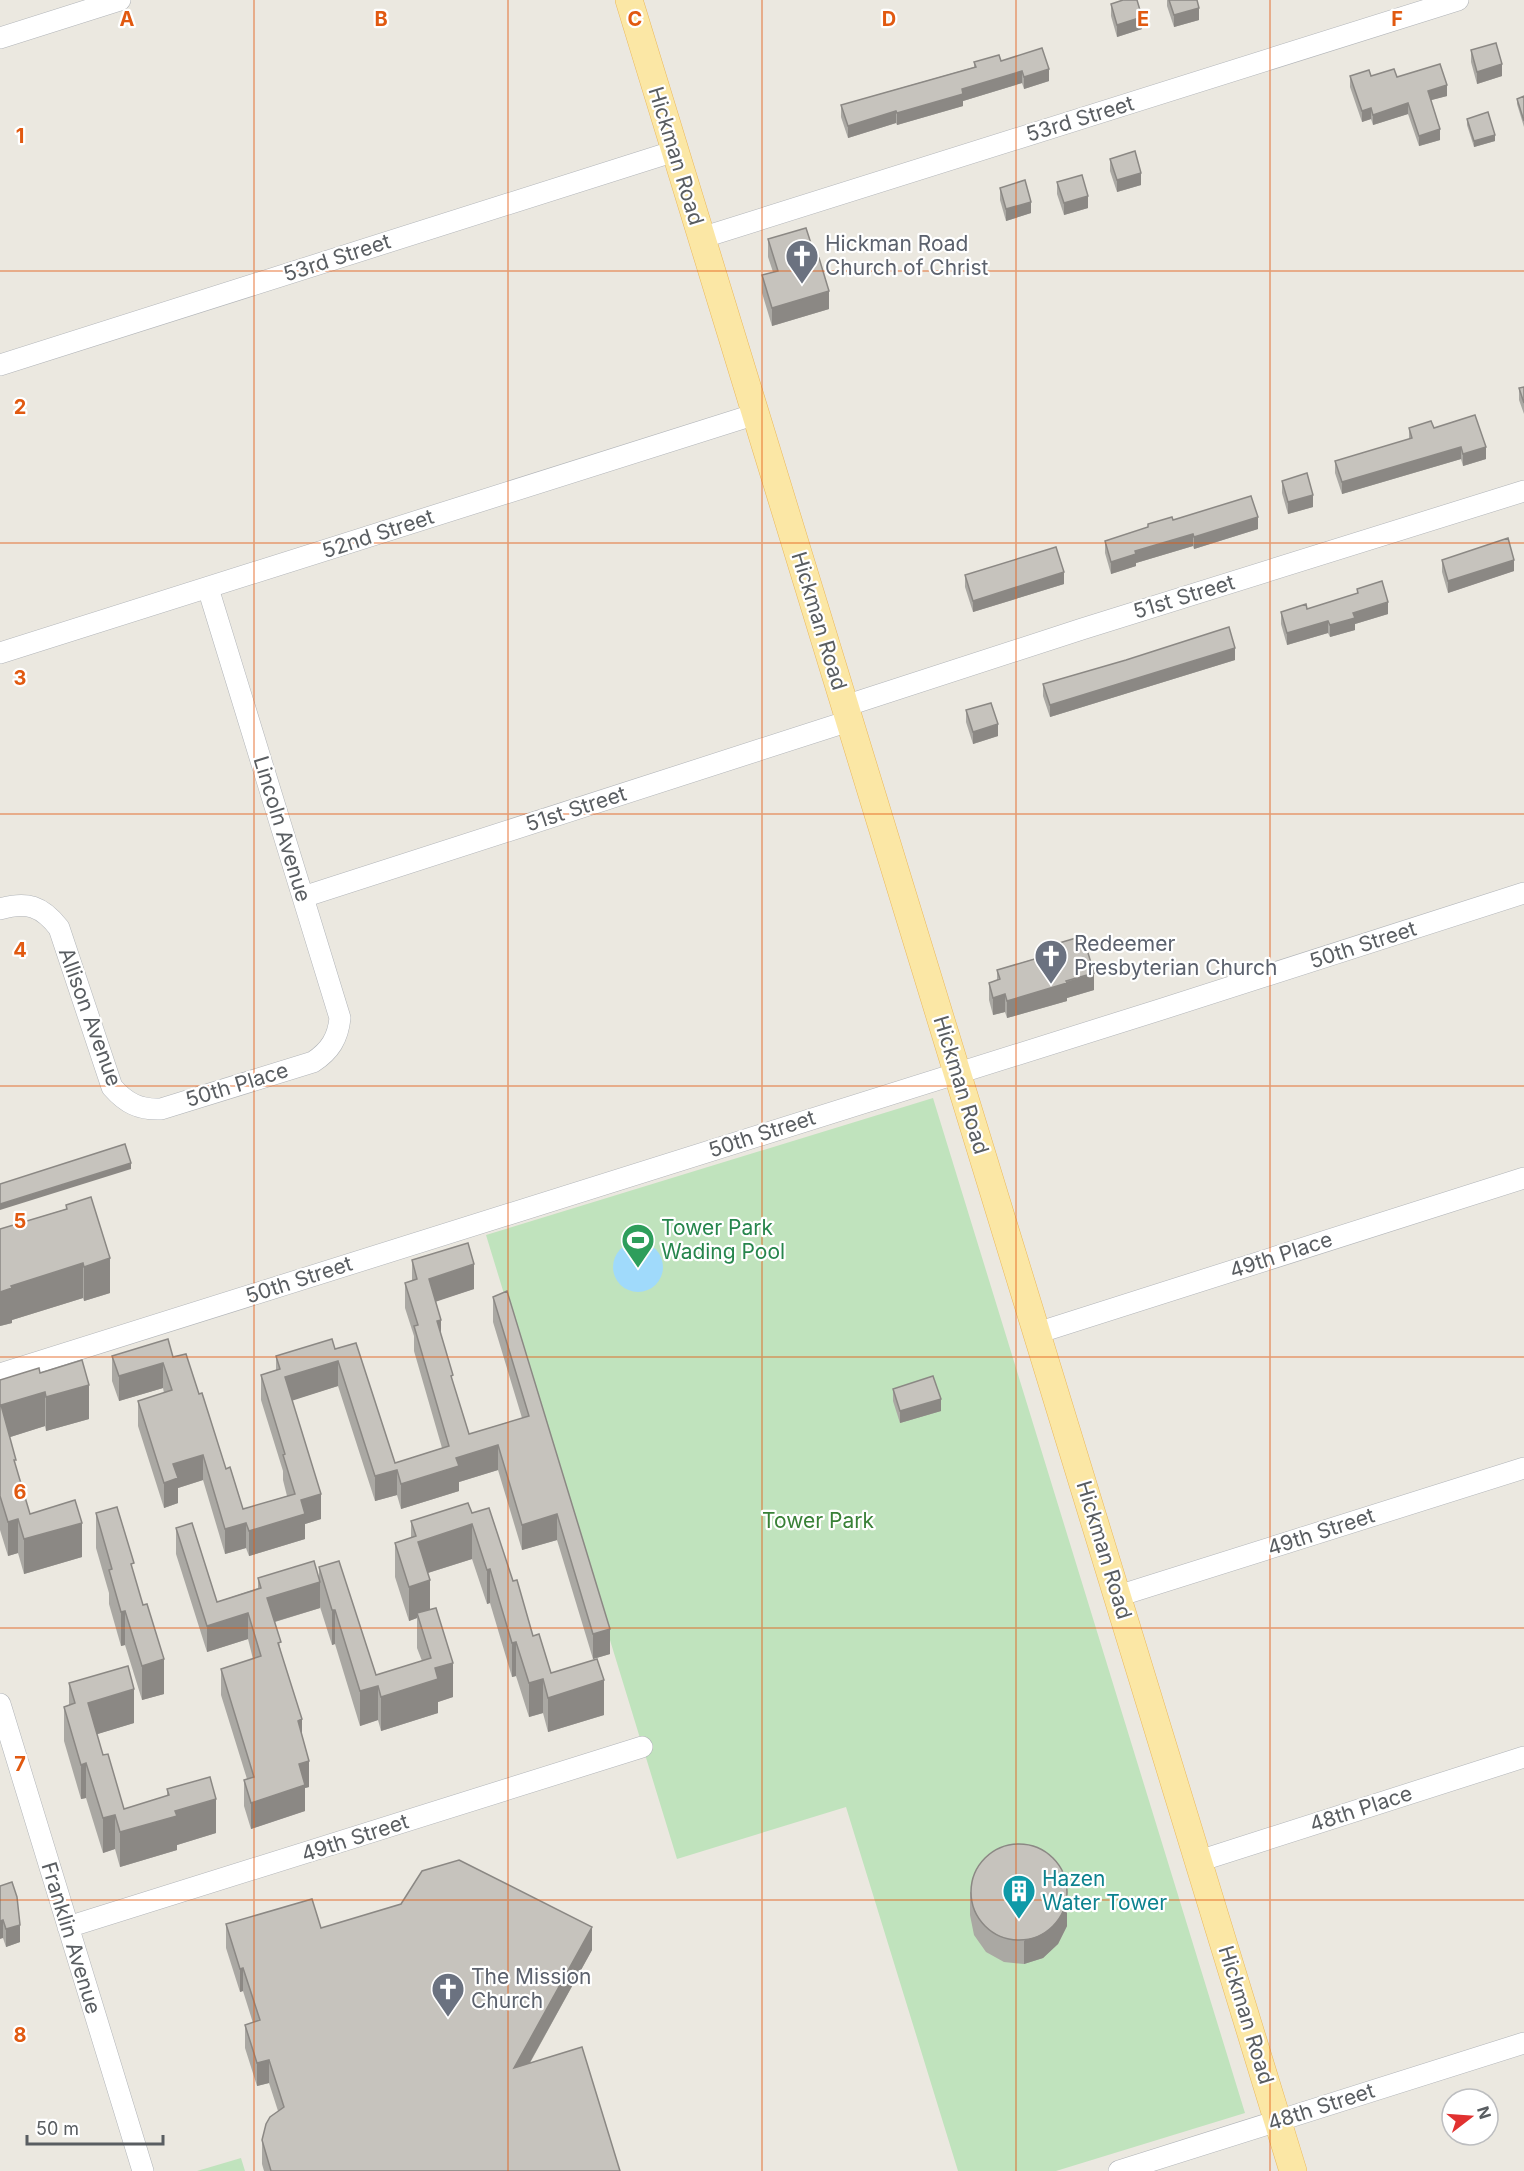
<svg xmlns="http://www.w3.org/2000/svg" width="1524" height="2171" font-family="Inter,sans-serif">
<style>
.green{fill:#c0e3bd}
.water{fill:#a0dafb}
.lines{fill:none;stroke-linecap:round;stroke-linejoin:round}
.minor-casing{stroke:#b1b4b8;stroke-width:22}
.major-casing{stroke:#ebb85a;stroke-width:28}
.minor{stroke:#fff;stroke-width:21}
.major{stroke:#fbe7a5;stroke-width:27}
.wall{fill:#aaa8a3}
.shaded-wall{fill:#8b8884}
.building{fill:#c6c3bd;stroke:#8b8884;stroke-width:1.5}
.grid{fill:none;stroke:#e15910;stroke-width:1.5;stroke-opacity:0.55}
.labels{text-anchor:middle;stroke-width:4.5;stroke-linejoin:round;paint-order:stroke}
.street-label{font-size:21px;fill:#595d61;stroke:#fff}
.worship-label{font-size:21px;fill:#5b616d;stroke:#fff;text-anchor:start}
.leisure-label{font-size:21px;fill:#27864d;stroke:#fff;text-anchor:start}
.park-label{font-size:21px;fill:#398137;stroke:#fff}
.culture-label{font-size:21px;fill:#0d838f;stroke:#fff;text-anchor:start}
.grid-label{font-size:20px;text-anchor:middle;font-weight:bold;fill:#e15910;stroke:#fff;stroke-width:4.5;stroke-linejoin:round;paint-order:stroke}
</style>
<rect width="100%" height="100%" fill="#ebe8e0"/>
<path class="green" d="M933,1098l312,1015 -189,58h-98l-112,-364 -169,52 -191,-624z
M241,2158l4,13h-48z"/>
<path class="water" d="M613 1267a25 25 0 1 1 50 0a25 25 0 1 1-50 0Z"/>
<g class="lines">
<g class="minor-casing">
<path id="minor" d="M0,38l120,-38
M701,238l757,-238
M0,365l675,-214
M0,653l756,-239
M845,706l237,-77 442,-138
M303,897l546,-176
M0,909c27,-8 42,-3 59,19l53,159c14,16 27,23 49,22l152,-47c17,-11 25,-24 27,-44l-132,-430
M1037,1333l487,-155
M0,1374l1159,-364 365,-117
M1118,1596l406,-128
M0,1704l143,467
M1199,1861l325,-104
M68,1927l574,-180
M1119,2171l405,-128"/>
</g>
<g class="major-casing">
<path id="major" d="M629,0l664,2171"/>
</g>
<use href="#minor" class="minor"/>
<use href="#major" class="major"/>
</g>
<path class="wall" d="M1167,0h30l2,20 -25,7 -7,-21z
M1111,4l31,25 -25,8 -6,-21z
M1471,50l31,26 -25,8 -6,-22z
M1001,61l48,20 -25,8 -2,-6 -59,18v5l-66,19 -1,-2 -48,15 -7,-21v-12l133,-38v-5z
M1350,76l47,1 50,19 -16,4 9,40 -21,6 -11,-32 -35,11 -2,-6 -9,3 -12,-35z
M1524,96v31l-7,-23v-5z
M1467,119l28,22 -21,6 -7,-22z
M1110,159l31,26 -24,7 -7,-21z
M1057,182l31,26 -24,7 -7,-21z
M1000,188l31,25 -25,8 -6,-21z
M768,239l48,20 13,50 -57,17 -10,-33v-18l11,-3 -5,-15z
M1524,387v27l-5,-14v-12z
M1409,428h25l52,31 -23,7 -2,-7 -119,35 -7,-21v-12l74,-22z
M1282,481l31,26 -25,7 -6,-21z
M1173,520l85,9 -64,20 -1,-3 -57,17v3l-25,8 -6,-21v-12l43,-14v-3z
M1442,560l72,11 -66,22 -6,-21z
M965,575l99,9 -91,28 -8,-25z
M1357,589l31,25 -33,10v6l-25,7 -2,-4 -41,12 -6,-21v-12l26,-3 50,-15z
M1126,660h109l-185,57 -7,-21v-12z
M966,710l32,26 -25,8 -7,-22z
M1059,943l35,47 -27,8v3l-60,17 -2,-6 -12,3 -4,-15v-17l8,-3v-10l62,-19z
M66,1205l44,88 -26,8 -1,-3 -71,22v3l-12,3v-97l66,-20z
M412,1260l62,29 -38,12 5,34 12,49 16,50 53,-16 -29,-96v-25l117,357 -17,5 -36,-119 -35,10 -24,-80 -39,12v9l-58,18 -4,-14 -22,6 -37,-115 -46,14 29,119 -16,5v15l-56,17 -3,-8 -21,6 -22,-74 -25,8v15l-14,5 -26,-82v-25l26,-8 -1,-5 -44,13 -7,-20v-25l61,1 26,37 27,75 17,40 44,-13 -4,-16v-9l-22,-71v-25l15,-5v-14l59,-7 60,114 47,-15 -28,-97v-15l-9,-28v-25l7,-2z
M40,1373l49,46 -43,12 -1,-5 -35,11 6,32 14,45 52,43 -58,17 -6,-21 -10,3 -8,-26v-150z
M893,1389l48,22 -41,12 -7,-22z
M96,1513l68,181 -22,6 -17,-55 -4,1 -12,-42v-11l-13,-45z
M472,1513l41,68 20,55 18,37 53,42 -56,17 -5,-19 -14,4 -13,-41 -4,1 -22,-74 -3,1 -15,-45 -44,14 2,36 23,88 -15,5v11l-57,18 -3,-11 -18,6 -25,-82 -3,1 -12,-38v1l-45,14 6,30 21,83 7,52 -4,1v23l-54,18 -7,-23v-26l3,-1 -26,-84v-26l32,-10 -5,-20 -41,13 -31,-98v-26l41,74 41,-14v-10l61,-2v-9l57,108 46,-14 -5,-13v-30l-8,3 -14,-44v-34l16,-5v-17z
M69,1683l65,40 -37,11 6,21 21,54 43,-13v-7l49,44 -39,12v5l-57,17 -5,-18 -12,4 -17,-55 -5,1 -17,-58v-34l5,-2z
M0,1886l20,56 -14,5 -3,-9z
M970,1892l97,34 -9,18 -15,14 -19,6 -20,-2 -18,-10 -12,-17 -4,-20z
M226,1924l95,4 271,22 -62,113 90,108h-356l-2,-7v-24l16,-29 -9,-28 -12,3 -12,-38v-23l8,-2 -10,-32 -3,1 -14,-44z"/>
<path class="shaded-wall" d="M1199,8v12l-25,7v-12z
M1142,17v12l-25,8v-12z
M1502,64v12l-25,8v-12z
M1049,69v12l-25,8v-12z
M1022,71v12l-59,18v5l-66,19v-12l65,-24z
M1447,85v11l-19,5v-10z
M1408,103v11l-35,11v-10z
M1371,108v11l-9,3v-11z
M896,111v12l-48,15v-12z
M1440,129v11l-21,6v-10z
M1495,135v6l-21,6v-6z
M1141,173v12l-24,7v-12z
M1088,196v12l-24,7v-12z
M1031,202v11l-25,8v-12z
M829,291v18l-57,17v-18z
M1461,447v12l-119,35v-12z
M1486,447v12l-23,7v-12z
M1313,495v12l-25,7v-12z
M1258,517v12l-64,20v-12z
M1193,534v12l-57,17v3l-25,8v-12l24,-11z
M1514,560v11l-66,22v-12z
M1064,572v12l-91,28v-11z
M1388,602v12l-33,10v6l-25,7v-12l23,-12z
M1328,621v12l-41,12v-12z
M1235,648v12l-185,57v-12z
M998,724v12l-25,8v-12z
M1094,973v17l-27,8v3l-60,17v-17z
M1005,994v18l-12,3v-17z
M131,1163v6l-131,41v-6z
M110,1258v35l-26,8v-34z
M83,1263v35l-71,22v3l-12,3v-34l11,-6z
M474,1264v25l-45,15v-25z
M441,1320v25l-4,-24z
M338,1361v25l-53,17v-26z
M163,1363v25l-44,13v-25z
M89,1385v34l-43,12v-34z
M45,1392v34l-44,14v-35z
M941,1399v12l-41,12v-12z
M498,1445v25l-39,12v9l-58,18v-25l55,-26z
M203,1455v25l-25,8v15l-14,5v-25l9,-19z
M397,1470v25l-22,6v-25z
M321,1494v25l-16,5v15l-56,17v-25l52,-31z
M557,1514v26l-35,10v-25z
M18,1519v34l-10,3v-34z
M82,1523v34l-58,17v-35z
M246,1523v25l-21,6v-25z
M472,1524v35l-54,17v-34z
M490,1569v34l-3,1v-34z
M430,1580v34l-13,-1v5l-8,3v-34z
M320,1582v26l-53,16v-26z
M332,1610h3v34l-3,1z
M125,1611v34l-4,1v-34z
M248,1613v26l-41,13v-26z
M610,1629v25l-17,5v-25z
M516,1642v34l-4,1v-34z
M164,1659v35l-22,6v-34z
M453,1663v34l-15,5v11l-57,18v-34l54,-29z
M543,1679v34l-14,4v-34z
M604,1680v35l-56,17v-34z
M378,1686v34l-18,6v-35z
M134,1689v34l-46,14v-34z
M302,1719v26l-4,-24z
M309,1761v26l-4,1v23l-54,18v-26l48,-39z
M86,1763v35l-5,1v-34z
M216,1799v34l-39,12v5l-57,17v-35l55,-21z
M115,1815v34l-12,4v-35z
M1067,1902v24l-9,18 -15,14 -19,6v-23z
M3,1920v18l-3,1v-18z
M20,1925v17l-14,5v-18z
M592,1927v23l-78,141v-23z
M243,1968v23l-3,1v-23z
M269,2060v23l-12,3v-23z"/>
<path class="building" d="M1123,0h14l5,17 -25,8 -6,-21z
M1169,0h28l2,8 -25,7z
M1496,43l6,21 -25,8 -6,-22z
M1042,48l7,21 -25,8 -2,-6 -60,18 1,5 -66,19 -1,-2 -48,15 -7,-21 135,-38 -2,-5 25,-7 2,6z
M1440,64l7,21 -19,6 12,38 -21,7 -11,-33 -35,12 -2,-7 -9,3 -12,-35 19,-6 2,6 23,-7 3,8z
M1524,96v25l-7,-22z
M1488,112l7,23 -21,6 -7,-22z
M1135,151l6,22 -24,7 -7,-21z
M1082,175l6,21 -24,7 -7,-21z
M1025,180l6,22 -25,7 -6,-21z
M806,228l10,31 3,-1 10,33 -57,17 -10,-33 16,-4 -10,-32z
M1524,387v16l-5,-15z
M1475,415l11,32 -23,7 -2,-7 -119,35 -7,-21 77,-23 -3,-10 22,-7 3,7z
M1307,473l6,22 -25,7 -6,-21z
M1251,496l7,21 -64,20 -1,-3 -58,17 1,3 -25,8 -6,-21 43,-14v-3l24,-7 1,3z
M1508,538l6,22 -66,21 -6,-21z
M1056,547l8,25 -91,29 -8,-26z
M1382,581l6,21 -35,11 2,5 -25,7 -2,-4 -41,12 -6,-21 25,-8 1,5 51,-16 -1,-4z
M1229,627l6,21 -185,57 -7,-21 83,-24z
M991,703l7,21 -25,8 -7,-22z
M1083,936l11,37 -28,8 1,2 -60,18 -2,-7 -12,4 -4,-15 11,-4 -3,-9 65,-19 -3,-8z
M125,1144l6,19 -131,41v-20z
M91,1197l19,61 -26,9 -1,-4 -72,23 1,2 -12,4v-63l67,-20 -1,-4z
M468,1243l6,21 -45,15 12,41 -4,1 16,54 -2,1 18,58 60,-18 -36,-119 14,-6 103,338 -17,5 -36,-120 -35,11 -24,-80 -42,13 3,8 -58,18 -4,-14 -22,6 -37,-115 -53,16 36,117 -20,6 4,14 -56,17 -3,-8 -21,6 -22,-74 -30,9 5,14 -14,5 -26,-82 34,-11 -9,-27 -44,13 -7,-20 56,-17 5,18 13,-3 13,40 3,-1 24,76 4,-2 13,42 52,-15 -12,-39 2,-1 -24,-79 19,-6 -4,-13 56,-17 3,10 21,-6 39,120 54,-17 -35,-120 4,-1 -13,-42 12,-4 -5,-19z
M82,1360l7,25 -43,12 -1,-5 -44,13 15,55h-2l16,54 45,-14 7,23 -58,16 -6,-20 -10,3 -8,-26v-116l39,-12 1,5z
M933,1376l8,23 -41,12 -7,-22z
M468,1503l4,10 17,-5 24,73 4,-1 16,56 6,-2 12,39 46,-14 7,21 -56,18 -5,-19 -14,4 -13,-41 -4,1 -22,-74 -3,1 -15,-46 -54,18 12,38 -21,7 -14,-44 21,-7 -5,-15z
M117,1507l17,56 -3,1 12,41 4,-1 17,55 -22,7 -17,-55 -4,1 -12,-42 3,-1 -16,-56z
M192,1523l25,79 44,-14 -3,-10 56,-17 6,21 -53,16 14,44 -3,1 24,76 -4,2 11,40 -10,3 6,21 -54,18 -7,-23 10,-3 -33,-108 40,-13 -13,-43 -41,13 -31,-98z
M339,1561l37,114 55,-17 -14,-45 19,-5 17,55 -18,5 3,11 -57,18 -3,-11 -18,5 -25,-81h-3l-13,-43z
M128,1666l6,23 -46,14 15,52 5,-1 16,55 45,-14 -2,-6 43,-12 6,22 -41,12 2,5 -57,16 -5,-17 -12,3 -17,-55 -5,2 -17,-58 11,-4 -6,-20z
M971 1892a48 48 0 1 1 96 0a48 48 0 1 1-96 0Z
M459,1860l133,67 -78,141 68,-21 38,124h-349l-9,-31 4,-16 4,-7 14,-10 -15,-47 -12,3 -12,-38 15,-5 -17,-52 -3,1 -14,-45 86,-25 9,29 80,-24 21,-33z
M12,1882l5,15 3,28 -14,4 -3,-9 -3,1v-35z"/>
<path class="grid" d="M254,0v2171M508,0v2171M762,0v2171M1016,0v2171M1270,0v2171M0,271h1524M0,543h1524M0,814h1524M0,1086h1524M0,1357h1524M0,1628h1524M0,1900h1524"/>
<defs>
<g id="church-pin" transform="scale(1.725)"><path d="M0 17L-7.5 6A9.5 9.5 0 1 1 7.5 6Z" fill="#6b7280" stroke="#fff"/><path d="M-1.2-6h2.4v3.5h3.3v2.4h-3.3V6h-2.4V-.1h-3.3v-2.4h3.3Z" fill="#fff"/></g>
<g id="stadium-pin" transform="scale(1.725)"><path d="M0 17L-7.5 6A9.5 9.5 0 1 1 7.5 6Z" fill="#2e9e5b" stroke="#fff"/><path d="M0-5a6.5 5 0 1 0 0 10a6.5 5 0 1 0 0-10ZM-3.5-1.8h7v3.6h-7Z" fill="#fff"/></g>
<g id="building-pin" transform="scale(1.725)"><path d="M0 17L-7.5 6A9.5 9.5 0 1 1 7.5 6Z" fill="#0f9aa8" stroke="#fff"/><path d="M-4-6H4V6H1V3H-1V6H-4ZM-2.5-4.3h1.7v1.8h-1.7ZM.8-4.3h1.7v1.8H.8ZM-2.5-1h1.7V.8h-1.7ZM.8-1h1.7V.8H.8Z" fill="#fff"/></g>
</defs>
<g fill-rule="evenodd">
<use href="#church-pin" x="802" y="256"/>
<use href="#church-pin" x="1051" y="956"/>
<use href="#stadium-pin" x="638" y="1240"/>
<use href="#building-pin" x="1019" y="1891"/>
<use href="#church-pin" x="448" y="1989"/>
</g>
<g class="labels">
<g class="street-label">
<text transform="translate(1080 119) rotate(-17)" y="7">53rd Street</text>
<text transform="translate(676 156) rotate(73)" y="7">Hickman Road</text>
<text transform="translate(337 258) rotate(-18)" y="7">53rd Street</text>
<text transform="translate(378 534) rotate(-18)" y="7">52nd Street</text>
<text transform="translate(1184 597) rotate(-17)" y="7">51st Street</text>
<text transform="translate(819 621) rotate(73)" y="7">Hickman Road</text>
<text transform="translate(576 809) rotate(-18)" y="7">51st Street</text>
<text transform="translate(282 829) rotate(73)" y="7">Lincoln Avenue</text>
<text transform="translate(1363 945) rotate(-18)" y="7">50th Street</text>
<text transform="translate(90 1017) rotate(70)" y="7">Allison Avenue</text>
<text transform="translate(237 1085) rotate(-17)" y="7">50th Place</text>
<text transform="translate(961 1085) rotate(73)" y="7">Hickman Road</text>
<text transform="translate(762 1134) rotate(-18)" y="7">50th Street</text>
<text transform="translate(1281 1255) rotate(-18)" y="7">49th Place</text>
<text transform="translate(299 1280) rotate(-18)" y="7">50th Street</text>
<text transform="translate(1321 1532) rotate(-18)" y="7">49th Street</text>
<text transform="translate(1104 1550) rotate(73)" y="7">Hickman Road</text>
<text transform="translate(1361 1809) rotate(-18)" y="7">48th Place</text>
<text transform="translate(355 1838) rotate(-18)" y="7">49th Street</text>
<text transform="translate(71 1938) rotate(73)" y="7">Franklin Avenue</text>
<text transform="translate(1246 2015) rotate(73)" y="7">Hickman Road</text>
<text transform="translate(1321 2107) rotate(-18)" y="7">48th Street</text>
</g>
<g class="worship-label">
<text x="825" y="251">Hickman Road<tspan x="825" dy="24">Church of Christ</tspan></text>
<text x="1074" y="951">Redeemer<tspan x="1074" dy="24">Presbyterian Church</tspan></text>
<text x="471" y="1984">The Mission<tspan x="471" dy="24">Church</tspan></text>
</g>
<g class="leisure-label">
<text x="661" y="1235">Tower Park<tspan x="661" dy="24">Wading Pool</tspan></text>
</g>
<g class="park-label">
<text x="818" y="1528">Tower Park</text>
</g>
<g class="culture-label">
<text x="1042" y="1886">Hazen<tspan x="1042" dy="24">Water Tower</tspan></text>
</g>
</g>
<g class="grid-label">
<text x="127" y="26">A</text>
<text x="381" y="26">B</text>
<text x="635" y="26">C</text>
<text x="889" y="26">D</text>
<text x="1143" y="26">E</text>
<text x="1397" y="26">F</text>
<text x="20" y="143">1</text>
<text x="20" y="414">2</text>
<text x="20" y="685">3</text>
<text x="20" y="957">4</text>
<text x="20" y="1228">5</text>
<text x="20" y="1499">6</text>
<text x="20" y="1771">7</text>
<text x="20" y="2042">8</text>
</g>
<g transform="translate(1470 2117) rotate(73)"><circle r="28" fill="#ffffff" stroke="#bdbec0" stroke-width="1.5"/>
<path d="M0-4.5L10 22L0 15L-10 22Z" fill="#e13130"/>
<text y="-9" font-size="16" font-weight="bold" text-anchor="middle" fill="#595d61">N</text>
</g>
<path d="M27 2135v9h136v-9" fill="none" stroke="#595d61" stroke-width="3"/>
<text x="36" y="2135" font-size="18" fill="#595d61" stroke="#ffffff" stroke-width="4.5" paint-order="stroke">50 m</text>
</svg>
